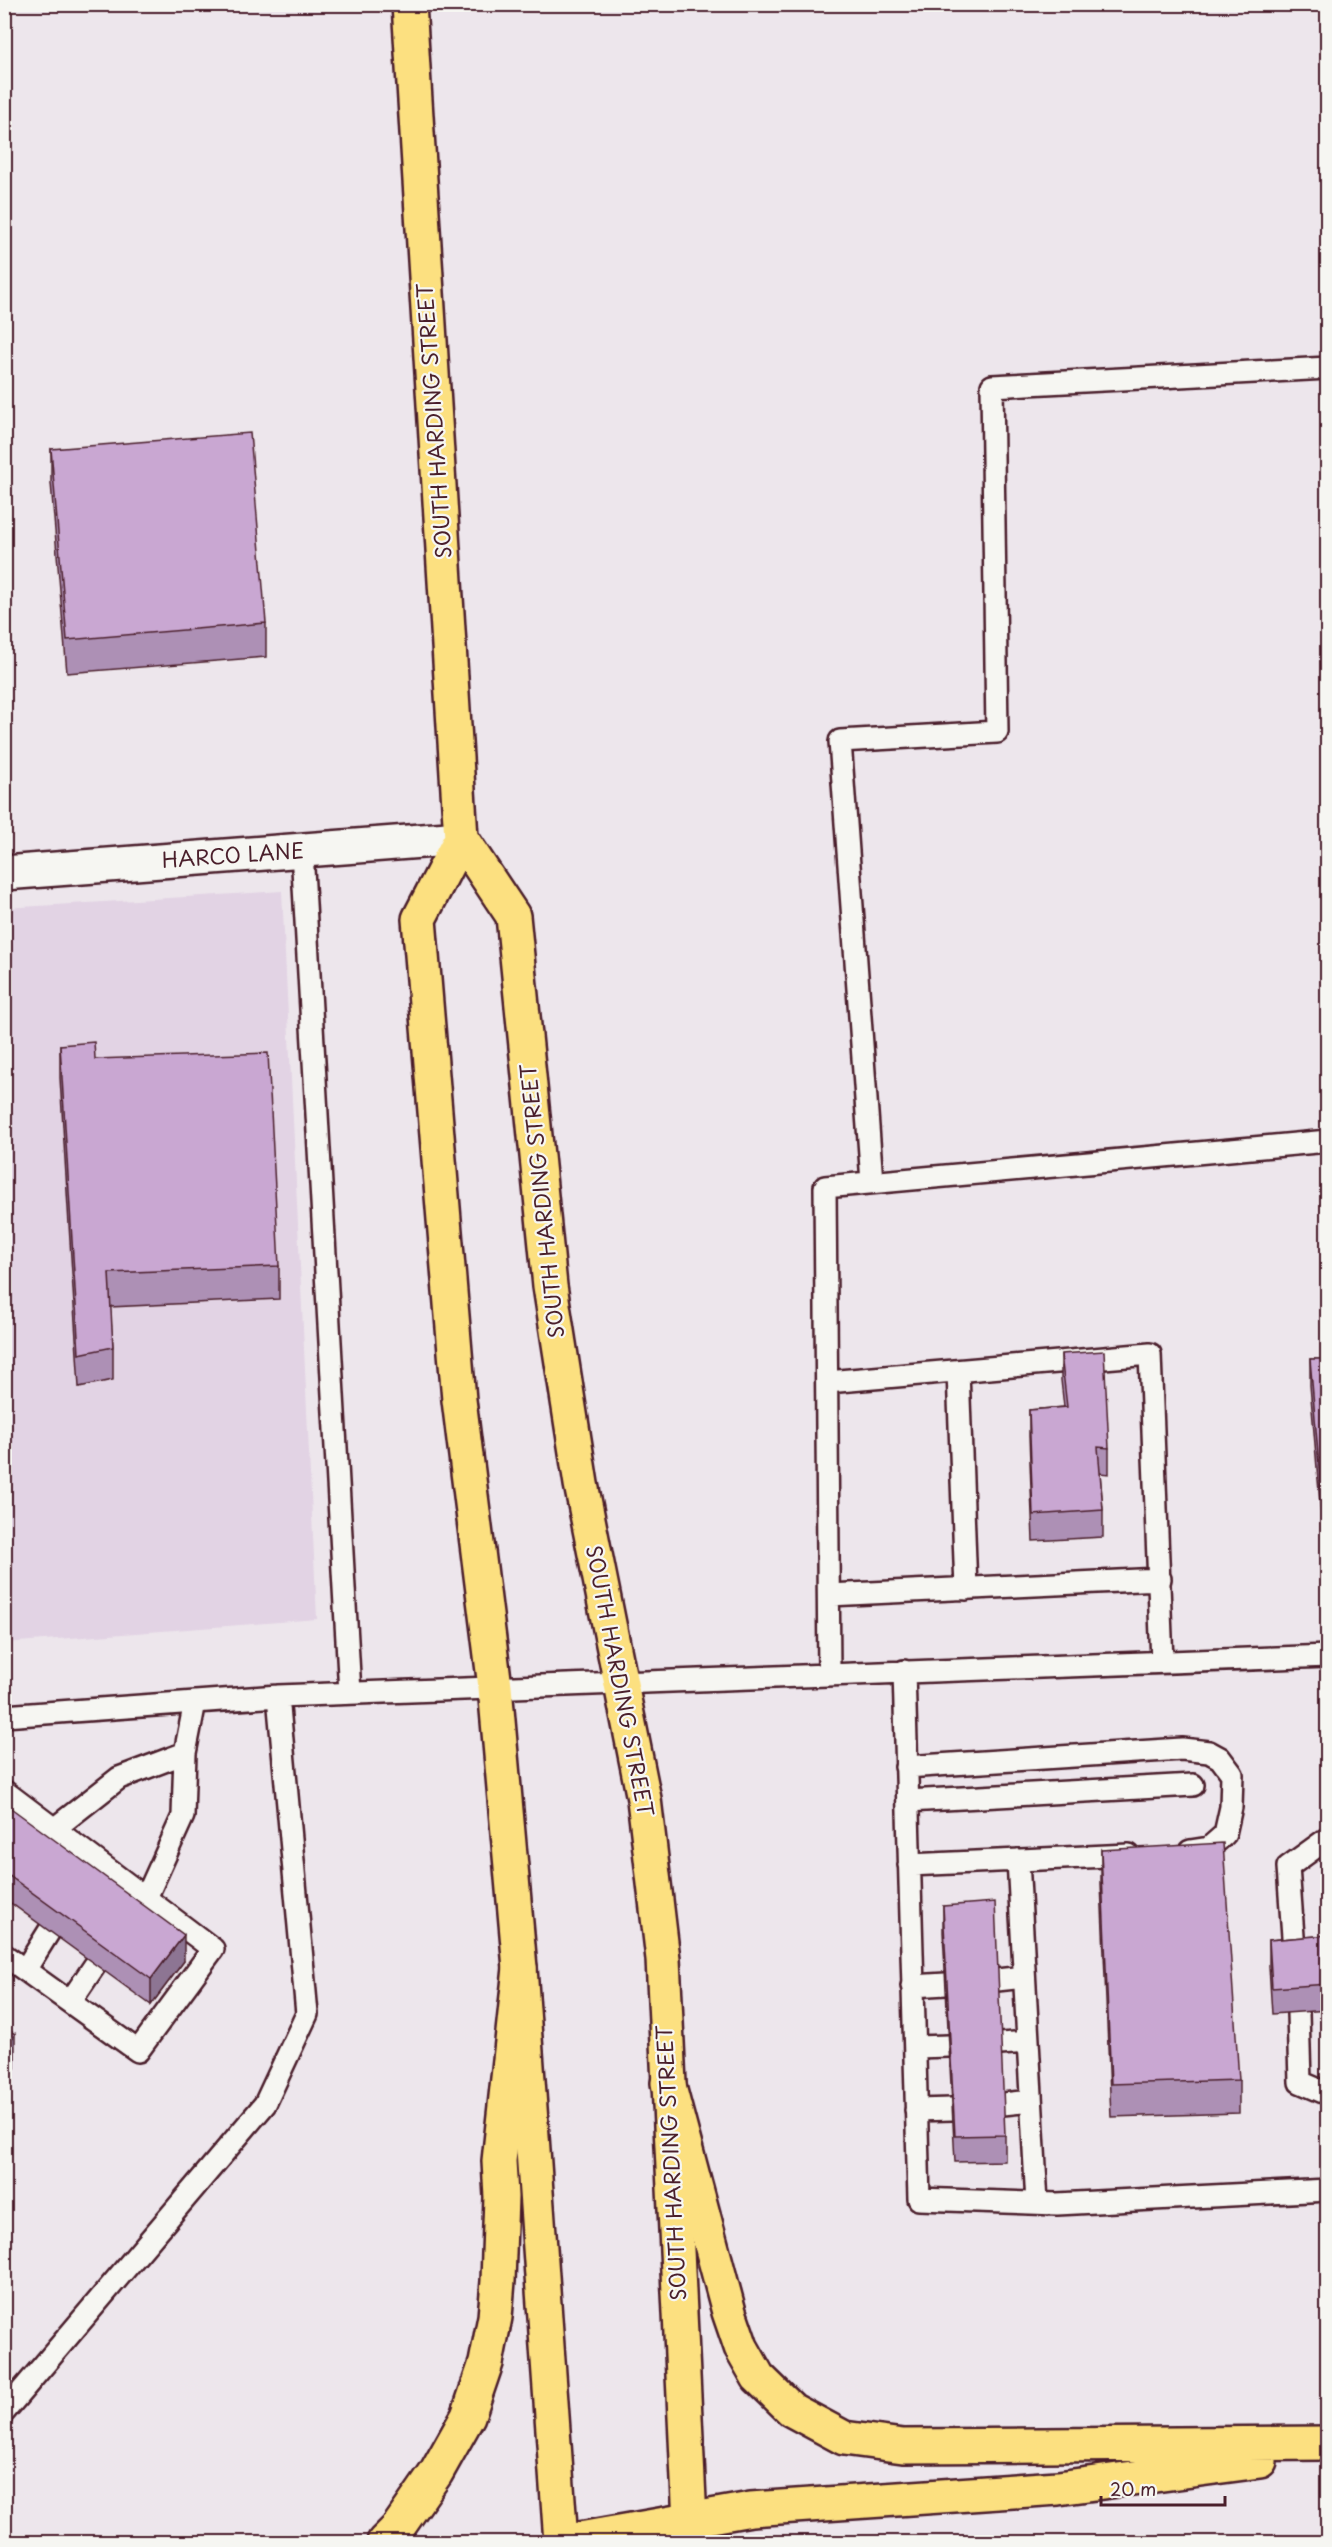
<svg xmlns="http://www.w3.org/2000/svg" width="1332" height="2547" font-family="'Playpen Sans',sans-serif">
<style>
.built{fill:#e2d3e4}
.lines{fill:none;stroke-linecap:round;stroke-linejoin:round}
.lane-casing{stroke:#4a1f2b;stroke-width:26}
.street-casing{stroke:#4a1f2b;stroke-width:38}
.primary-casing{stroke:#4a1f2b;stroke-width:38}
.highway-casing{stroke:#4a1f2b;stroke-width:38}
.lane{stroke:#f6f6f2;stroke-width:21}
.street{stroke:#f6f6f2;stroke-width:33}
.primary{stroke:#fce080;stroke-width:33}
.highway{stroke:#fce080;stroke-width:33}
.wall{fill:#ad90b5;stroke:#4a1f2b;stroke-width:1.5}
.shaded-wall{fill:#8d7593;stroke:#4a1f2b;stroke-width:1.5}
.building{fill:#c9a7d2;stroke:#4a1f2b;stroke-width:1.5}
.labels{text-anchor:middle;stroke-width:4.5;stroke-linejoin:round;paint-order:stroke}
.street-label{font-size:21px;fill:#4a1f2b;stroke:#f6f6f2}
</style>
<rect width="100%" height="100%" fill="#ede6ec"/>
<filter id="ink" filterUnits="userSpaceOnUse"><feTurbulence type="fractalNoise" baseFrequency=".0167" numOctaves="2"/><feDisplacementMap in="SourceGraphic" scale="12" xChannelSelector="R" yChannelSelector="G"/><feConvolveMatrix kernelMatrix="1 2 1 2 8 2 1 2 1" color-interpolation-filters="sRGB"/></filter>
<g filter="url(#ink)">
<path class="built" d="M282,891l35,728 -312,24v-735z"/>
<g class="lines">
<g class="lane-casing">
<path id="lane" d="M302,851l48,842
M872,1182l-32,-441 157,-9 -5,-346 336,-18
M958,1371l8,218
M827,1382l323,-28 12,308
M829,1595l331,-16
M904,1671l15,528 138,5 271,-14
M829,1674l-4,-487 503,-46
M4,1716l274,-20 1050,-40
M906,1767l276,-18 27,3 11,6 12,16 -1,33 -6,27 -16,14 -19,3
M4,1791l209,158 -75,102 -134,-96
M908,1801l285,-16
M47,1838l7,-9 65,-51 66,-25
M1018,1860l19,343
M909,1865l220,-10
M138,1907l8,-9 37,-82 2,-63 10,-51
M1295,1964l-7,-97 40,-29
M25,1970l25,-40
M997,1980l27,-3
M912,1986l34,-2
M70,2002l25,-37
M1298,2013l2,69 28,12
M1000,2044l28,-2
M915,2047l34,-1
M1003,2104l28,-3
M916,2110l36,-1
M4,2412l261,-308 42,-90 -29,-318"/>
</g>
<g class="street-casing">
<path id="street" d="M4,873l457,-35"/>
</g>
<g class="primary-casing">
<path id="primary" d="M409,4l52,834 52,78 37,370 31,198 63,315 19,160 28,583
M461,838l-42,81 40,481 36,287 25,281 41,574"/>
</g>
<g class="highway-casing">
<path id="highway" d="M668,2083l61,229 12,35 17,30 34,33 52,28 59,8 425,-3
M384,2542l13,-13 39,-56 32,-57 18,-53 9,-46 3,-36 3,-84 -2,-36 21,-193
M563,2542l188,-33 307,-21 202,-27"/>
</g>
<use href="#lane" class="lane"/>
<use href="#street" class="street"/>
<use href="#primary" class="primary"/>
<use href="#highway" class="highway"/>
</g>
<path class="wall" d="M51,449l215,174v34l-199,16 -16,-190z
M60,1045l35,14 184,207v33l-169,8 3,40v33l-34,7 -19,-309z
M1061,1354l48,94v26l-9,-1 3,37v27l-70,4 -4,-105v-26l35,-3 -3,-27z
M1310,1359h18v191l-4,1 -14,-166z
M4,1803l180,158 -33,44 -147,-107z
M1101,1850l138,230v33l-128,4 -10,-233z
M943,1906l62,229v26l-50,1 -12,-230z
M1328,1935v75l-56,4 -3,-48v-26z"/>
<path class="shaded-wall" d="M184,1935v26l-33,44v-26z
M15,2034v34l-11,14v-33z"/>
<path class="building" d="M250,433l16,190 -199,17 -16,-191z
M94,1042l1,17 173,-6 11,213 -170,7 4,74 -34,7 -19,-309z
M1104,1351l5,97 -11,-1 5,63 -70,5 -4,-105 38,-3 -6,-53z
M1310,1359h18v165h-4z
M4,1803l180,132 -33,44 -147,-107z
M1223,1843l16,237 -128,4 -10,-234z
M995,1902l10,233 -50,1 -12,-230z
M1328,1935v49l-56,4 -3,-48z
M4,2027l11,7 -11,15z"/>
</g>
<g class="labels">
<g class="street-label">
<text transform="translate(435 421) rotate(-94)" y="7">SOUTH HARDING STREET</text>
<text transform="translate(233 856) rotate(-4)" y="7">HARCO LANE</text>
<text transform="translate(543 1201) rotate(-96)" y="7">SOUTH HARDING STREET</text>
<text transform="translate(619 1681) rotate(79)" y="7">SOUTH HARDING STREET</text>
<text transform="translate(672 2163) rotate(-93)" y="7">SOUTH HARDING STREET</text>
</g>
</g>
<rect width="1332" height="2547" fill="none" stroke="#f6f6f2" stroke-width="24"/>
<rect x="12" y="12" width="1308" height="2523" fill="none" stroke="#4a1f2b" stroke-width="2" filter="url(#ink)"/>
<path d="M1101 2496v9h124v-9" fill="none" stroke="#4a1f2b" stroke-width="3"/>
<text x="1110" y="2496" font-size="18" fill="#4a1f2b" stroke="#f6f6f2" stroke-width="4.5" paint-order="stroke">20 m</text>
</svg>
